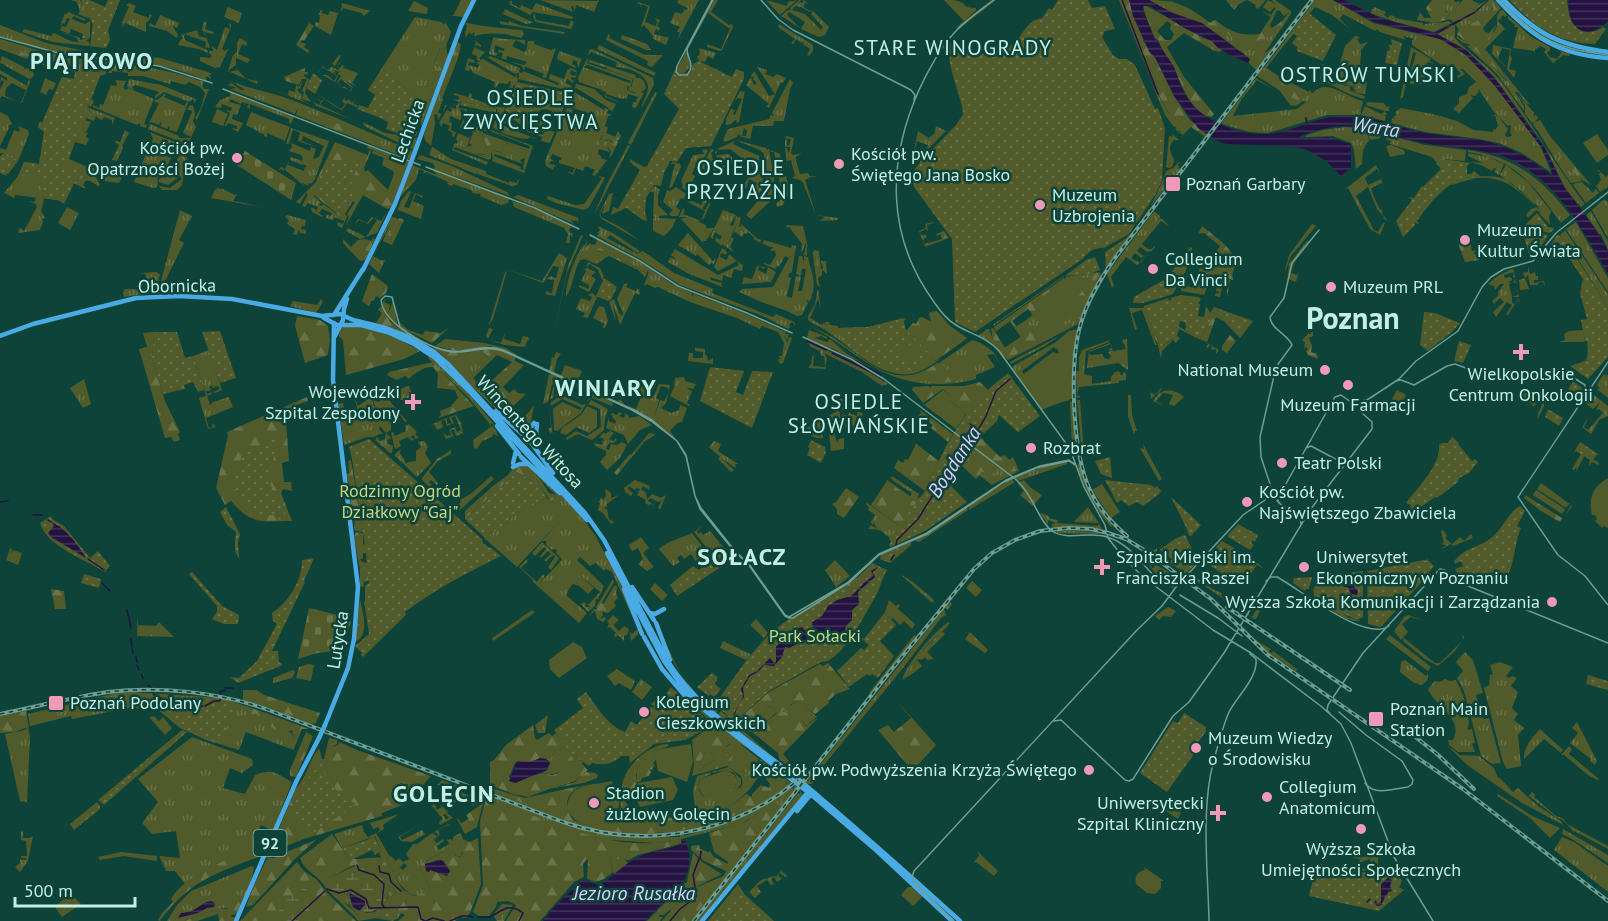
<svg xmlns="http://www.w3.org/2000/svg" width="1608" height="921" font-family="'PT Sans',sans-serif">
<style>
.grass{fill:url(#grass-tufts);fill-rule:evenodd}
.forest{fill:url(#forest-firs);fill-rule:evenodd}
.wetland{fill:url(#wetland-marsh)}
.cemetery{fill:url(#cemetery-stones)}
.park{fill:url(#park-dots)}
.pitch{fill:#515a2a}
.water{fill:url(#water-rules)}
.lines{fill:none;stroke-linecap:round;stroke-linejoin:round}
.stream{stroke:#241240;stroke-width:1.5}
.major{stroke:#4aaae3;stroke-width:4.5}
.tram{stroke:#6d9d93;stroke-width:1.5}
.rail-casing{stroke:#6d9d93;stroke-width:4}
.rail{stroke:#0d4339;stroke-width:1.5;stroke-dasharray:4.5;stroke-linecap:butt}
.major-bridge{stroke:#4aaae3;stroke-width:4.5}
.poi-dot{fill:#f09ab7;stroke:#0d4339;stroke-width:2}
.labels{text-anchor:middle;stroke-width:5;stroke-linejoin:round;paint-order:stroke}
.shield{fill:#0d4339;stroke:#8dbbb1;stroke-width:1.5}
.shield-label{font-size:16px;font-weight:bold;fill:#c4efe4}
.street-label{font-size:18px;fill:#c4efe4;stroke:#0d4339}
.poi-label{font-size:18px;fill:#c4efe4;stroke:#0d4339;text-anchor:start}
.park-label{font-size:18px;fill:#c6d67f;stroke:#0d4339}
.water-label{font-size:20px;font-style:italic;fill:#dbcefe;stroke:#0d4339}
.quarter-label{font-size:21px;letter-spacing:1.5px;fill:#c4efe4;stroke:#0d4339}
.district-label{font-size:24px;font-weight:bold;letter-spacing:1.5px;fill:#c4efe4;stroke:#0d4339}
.town-label{font-size:30px;font-weight:bold;fill:#c4efe4;stroke:#0d4339}
</style>
<defs>
<pattern id="grass-tufts" width="24" height="20" patternUnits="userSpaceOnUse" patternTransform="scale(1.5)"><rect width="24" height="20" fill="#515a2a"/><path d="M3 7l-1-3M5 7V3M7 7l1-3M15 17l-1-3M17 17v-4M19 17l1-3" fill="none" stroke="#687249"/></pattern>
<pattern id="forest-firs" width="22" height="20" patternUnits="userSpaceOnUse" patternTransform="scale(1.5)"><rect width="22" height="20" fill="#515a2a"/><path d="M5 1l3.5 6h-7zM16 11l3.5 6h-7z" fill="#687249"/></pattern>
<pattern id="wetland-marsh" width="20" height="14" patternUnits="userSpaceOnUse" patternTransform="scale(1.5)"><rect width="20" height="14" fill="#515a2a"/><path d="M1 5h8M5 5V1M11 12h8M15 12V8" fill="none" stroke="#687249"/></pattern>
<pattern id="cemetery-stones" width="16" height="16" patternUnits="userSpaceOnUse" patternTransform="scale(1.5)"><rect width="16" height="16" fill="#515a2a"/><path d="M2 7V4a2 2 0 0 1 4 0v3zM10 15v-3a2 2 0 0 1 4 0v3z" fill="#687249"/></pattern>
<pattern id="park-dots" width="8" height="8" patternUnits="userSpaceOnUse" patternTransform="scale(1.5)"><rect width="8" height="8" fill="#515a2a"/><path d="M2 2h.1M6 6h.1" fill="none" stroke="#687249" stroke-width="1.8" stroke-linecap="round"/></pattern>
<pattern id="water-rules" width="6" height="5" patternUnits="userSpaceOnUse" patternTransform="scale(1.5)"><rect width="6" height="5" fill="#241240"/><path d="M0 2.5h6" fill="none" stroke="#42355b"/></pattern>
</defs>
<rect width="100%" height="100%" fill="#0d4339"/>
<path class="grass" d="M71,0h9l3,7 -2,-7h8l16,7 3,-7 11,2 1,-2 -12,30 -2,18 -53,-6 -31,-10 2,-3 27,7 2,-3c6,1 15,9 25,9l-1,-4 -19,-7 22,7 -1,2 8,-1 -5,-1 1,-4 -12,-5 -2,5 -9,-4 2,-4 4,1 4,-8 -3,-1 -3,6 -2,-1 -3,7 6,-17 1,2 2,-3 17,7v2l-12,-5 -1,3 13,5 5,-3v16l-4,4 3,1 1,4 3,-22 -4,-7 -1,1 -10,-4 2,-3 -3,-9z
M461,0h12l-10,17 -17,-2 7,1z
M540,0l57,1 2,-1 -5,12 -18,-7 -1,6 -2,-5h-2l2,6z
M678,0h21l-22,41 3,-8 -3,-2 3,-4 -10,-4 5,-11 6,2 4,-4 -4,-2 6,2 1,-2 -11,-5z
M714,0h4l-7,12 18,13 3,-1 1,3 -11,23 -2,1 -13,-4v-3l14,5 9,-20 -22,-16 -16,28 1,2 -2,-1z
M766,0l21,6 1,-4 -5,-2 5,2 9,-2 -17,15z
M799,0h2l-3,3 6,-1 -1,-2h1l4,4 -3,-1 -2,4 7,4 3,-2 -3,3 -9,-5 -6,-1 -3,4 13,4 16,16 2,-3 -12,-13 2,-3 16,16 -4,8 -6,2 -18,-8 4,-7 -16,-10 -2,3 13,13 -19,-12 7,-6h3l-1,-2z
M944,0c11,0 17,0 23,7l5,-3 -4,3 7,1 1,2 -10,10 25,-20h5l-37,29 -2,-2 7,-6z
M1117,0l37,88 15,26 3,-1v3l8,5v9l-2,2 10,7 -13,-10 2,-1 -4,-2 -8,-11z
M1149,0c28,0 39,6 61,23l5,-3c15,12 27,17 45,14l11,-17 -9,-6 9,4 5,-7 -2,-1 -4,5 -7,-5 5,-7 8,5 -4,-5h3l16,11v3l-27,40 9,-7 35,-46 3,-1 -50,67 2,2 52,-69h18l40,23 67,16 18,10 21,17 18,22 44,59 10,25 -31,-20 -21,-9 -20,-4 -54,-7 -34,-9 1,-5 4,1 -3,-2 4,-2 -2,-3 6,-4 36,7 20,6 17,9 19,2v-3l2,1 3,-4 -3,-11 -3,2 4,-4 12,16 -5,10 2,-4 2,2 5,-1 -2,-4 1,-7 -3,1 -14,-14 -16,-24 1,4 -4,4 -5,-1 3,3 -14,15 -6,-4 6,-6v-6l8,-3 2,-7 7,-5 -13,-13h-3l5,5 -7,4 -1,-2 4,-2 -8,-10 -7,4 -34,-23v-5l3,-1 -12,-3 3,4 -26,-8 -3,-3 -2,2 -32,-17 -3,5 10,10 -18,-14 -17,-8 -49,61 29,18 14,6 1,-3 1,3 2,1c13,-16 33,4 50,8l-3,14h-33l-59,18 -19,-1 -27,-8v-2l34,-44 20,13 -19,-11 -16,20 -8,16 64,-7 9,-7 -3,-1 -7,5 -6,-1 -11,-15 -22,-14 2,-3 -10,-10 -1,-6 -36,-27 -45,-19zM1277,10l3,1 4,5 5,-4 -8,11 -9,5 -3,-4z
M1226,0h40l-8,9 -3,-2 1,-2 -9,-5 -8,4 -5,6z
M1432,0h22l1,2 5,-1 -2,4 5,-5h8l9,4 7,-4 -13,12 -20,10 -5,-3 -3,1 4,-6z
M1489,0h2c8,20 -21,22 -32,28l-1,9 11,7 -6,-1 -6,-5 1,-10 -3,-4v14c13,15 31,25 44,41 31,40 55,85 86,125l-4,3 -15,-17 -22,-45 -50,-68 -28,-27 -29,-16 38,-21z
M414,1l14,7 -1,6 -19,-3z
M510,1h2v3l8,4 1,-3 11,5 4,-7 37,14 -1,2 -39,-7 -3,3 -21,-11z
M638,2l12,4 -5,16 11,4 1,-4 -2,-4 5,2 -3,6 3,2 -1,3 3,2 -6,-4 -2,5 11,3h4l-3,8 -13,-6v-3l-9,-11 -3,2 7,-20 -6,-3 -2,4 1,-3 -4,-2z
M129,3l7,3 -3,6 16,6v-4l3,1 -4,7h-2v13v-3l-21,-9 -3,5 1,-5 -2,1 8,-17 -3,-2z
M228,7l14,6 -3,10 -15,-6z
M1374,7l12,5 -2,3 4,3 2,-3 3,1 -2,-2 4,3 2,-1 -2,2 28,5v2c7,-3 17,-1 25,-4l4,2 -18,9 -38,-10 -26,-9z
M505,9l27,13 3,-3 -2,-2 2,-4 1,7 33,6 2,-6 3,2 -3,7 -35,-7 -2,-2 -2,3 -6,1 -23,-10z
M1502,9l5,6 -2,2 -2,-2 -5,6 7,8 -20,20 45,56 -4,-2 -8,-11h-3l9,14v5l-27,-37 -31,-29c15,2 32,29 44,40l-7,-13 -20,-23 -1,-3c3,-3 14,-16 15,-20 2,-7 -3,-9 5,-17z
M321,10h2l-2,3 7,2 2,-4 8,2 -7,22 -16,-9v-4l4,1 1,-8h-2l-2,4z
M160,15l19,8 -2,5 -5,-3 6,10 -1,3 -10,-7 -18,-5 1,-3 5,3z
M1509,16l21,20 20,11v3l-3,3 3,4 7,2 4,-6 -1,-2 10,3 -1,2 -6,-1 -10,8 -9,-11 2,-3 -6,-3 -5,4v3l-1,-2 -21,-3 5,-21h-4l1,-2 -8,-7z
M415,17l27,5 1,2 3,-1 5,9 -6,17 -5,-1 -5,13 4,4 -14,40 -43,-37z
M207,19l-2,10 9,3 -1,2 -9,-2 6,15 -1,1 -4,-1 1,-5 -21,-8 -1,3 1,3 22,10 1,1v2l-9,-4 -21,-4 3,-6h2l-2,-4 16,-5 2,6 7,2 -4,-9 2,-8 2,2z
M500,21l9,2v-2l13,5 43,6 -1,2 -64,-10z
M229,23l2,1v3l-9,22 3,2 4,-3 -9,19 -5,1 -15,-7v-4l10,1 1,-2 2,1 -4,-4 1,-2h3l-1,-5 5,4 8,-23 5,2z
M467,23c16,4 36,5 55,7l2,4 -3,4c-13,-5 -34,-6 -47,-2l1,-3 -2,-1 -1,3 -3,-3 -3,6 -1,-5 2,-7 -2,-2z
M779,24l34,21v6l-4,5 -2,-1 3,-6 -7,-5 1,-3 -2,2 -6,-4 -3,5 -2,-1 4,-4 -17,-12z
M0,25l46,18 39,8 3,3v3l-43,-7 -41,-13 -4,-1z
M1355,36l5,1 -3,2 3,5 8,-2 -7,8 -1,20 -21,-4 6,-20z
M495,37l4,2 26,1v5l-9,-5 -4,6 12,6 2,-1 2,-10h6v3l17,6 5,-2 -10,30 -4,-1 2,-3 -18,-7v-2l-2,5 -2,-4 -14,-5 16,4 3,-3 -20,-6 -1,4 -5,-2 2,-5 -5,-1 1,-2 5,1 1,-3 -10,-3 -1,7 3,1 -1,3 -7,-2 4,-16z
M240,38l7,4 -1,4 -4,-2 -4,10 12,5 -2,4 -12,-5v7l-7,5 1,2 8,-2 8,9 12,2 -1,3 -29,-13 5,-16 4,-3v-9z
M0,39l44,13 43,8v6l2,-6c40,4 77,8 115,22l-2,3 2,4h5l-12,31 -2,-2 6,-10 4,-15 -5,-6 -11,-5 -4,3 -14,-4 -1,3 -27,-8h-15v-3l-16,-2v2h-4l3,-6 -5,-1v8l-6,2 -9,23 3,2 -3,6 -3,-3 -1,3 28,11 -3,7v-5l-8,-3 -2,3 -6,-3 1,-2 -8,-4 -8,19 6,3 2,-3 -3,7 3,2 -3,6 -11,-3 -6,17 21,9h5l-1,6 6,11 -4,3 2,-2 -4,-4 -8,-2 -3,5 3,4 -12,-6 -10,20 -7,-3 -16,-2 3,1 -3,12 4,7 -3,1 1,3 -3,8 -22,3 1,-4 2,-1 3,3 13,-24 -1,-3 -7,-3 5,1 2,-3 -3,-1h6l-24,-3 -1,3 -10,-5 14,-17 6,-14 18,2 -2,-1 4,-31 -6,-5 2,-5 2,1 20,-46 12,2 1,-7 -36,-8 2,-3 35,7 2,-1 -39,-9 -39,-13z
M474,40l7,5v2l-5,-2 -1,3 10,4 -5,5v3l3,-1 32,18 2,-2v3h2v-5l-4,1 -30,-18 3,2 2,-2 30,12 -1,4 3,1 1,-2 35,14 1,-2 -10,-4 1,-5 14,5 4,-11 1,2 1,-2 6,2 1,3 -6,-3 -1,4 4,2 3,-2 -2,4 -3,-1 -1,2 3,2 -1,2 -6,-4 -2,4 7,3 -1,3h-4l3,1 -2,7 -5,-1 2,-8 -2,1 -45,-10 -2,6 33,8 -9,1 -26,-9 -2,4 2,3 -4,3 -6,16 1,1 -7,4 -1,-7 -37,-8 -1,7 35,7 -27,-5 -1,3 -2,-3 -4,-1 2,7 -3,7 -6,-2 6,2 1,-3 -10,-4 -1,6 3,1 -1,7 5,3 -2,4 -2,-1 1,-3 -5,-3 2,-4 -7,-3 -2,4 -1,-4h-1l8,-13 4,2 1,-3 -3,-2 7,2v-4l-6,-2 7,2 2,-3 -7,-3 6,1 2,-3 -6,-2v-2l14,4 2,-4 2,1 -1,4 17,6v2l5,-15 2,1c-2,6 -5,12 3,15h4v2l6,-14 -6,11 1,-2 -9,-5 9,4 5,-14v4l3,-5 -2,1 2,-7 -2,-1 -1,3 -9,-1 -3,5 -2,-1 1,-5 -22,-9 -2,-4 -3,2 -3,-1 3,-12 6,2 1,3 -6,-1 -1,3 10,3 1,-3 -3,-3h5l-4,-2v-4l-5,-2 4,-11z
M599,45l57,28 -2,3 -57,-27z
M1493,45l18,4 -1,6 2,3 -3,11 7,2 -2,7 -7,-9 3,-19 -8,-2 -4,10 8,9 -14,-13z
M1411,47l20,12 -2,2 5,3 -6,-2 -2,2 4,3 -3,8 -16,-3 5,-19 -3,-1 -10,45 -3,2z
M699,48l17,5 -3,6 -5,-3 -3,6 -6,-1 -2,-4 3,-4z
M592,49l61,29 1,7 -13,24c1,-6 6,-13 7,-21 1,-14 -22,-21 -32,-21l1,-4 -3,-2 -23,-9 -3,4 1,-6z
M686,50l5,16 -7,7h4l-5,3 -10,-3 9,-13z
M559,51l23,8 2,-5 -6,14 -1,-7 -4,-1 -1,4 4,2 -1,2 -18,-9z
M94,52l66,6 48,14 4,2 -3,1 2,3 -2,1v-2h-4l2,4c-37,-18 -78,-20 -118,-24l1,-4z
M339,55l2,1 -6,10 5,2 2,-3 -2,-1 -3,1 2,-2 5,3 -1,2 15,5 -6,10 4,3 -5,9 5,-9 -11,-5 8,6 -2,4 -15,-7 7,4 1,-2 6,5 2,-3 -11,-9 -3,3 4,4 -5,-4 4,-6 -3,-2 2,-5 -2,3 -5,-3 3,4 -4,-1 6,4 -3,6 -13,-7h6l6,6 3,-5 -15,-9 -4,4 3,3 -3,-2 4,-6 6,4 4,-3 6,3 1,-2 -7,-4z
M2,56l22,11 1,3 1,-2 6,2 2,4 -2,4 -3,1 -25,-14v-1l-4,-1z
M587,59h1l-1,4 46,16 -3,8 -3,-1v4l7,3h10l-8,15 -4,-1 1,-5h4l-1,-2 2,-3 -10,-3 -1,5 -3,-1 -1,1 -17,-5v2l15,7 -16,-6 1,-5 -4,-1 -1,3 1,-4 -23,-8 -1,-4 5,-11 47,16 1,-2 -43,-16 -5,2z
M1322,64l9,3 -1,13h5l2,-11 23,4 -1,2 -4,-2 -2,5 6,-1v3l-15,-4 -2,6 3,1 -2,3h7v5l15,5 -1,3 -15,-5 -29,-15z
M757,67l10,3 -2,4 8,3 4,-3 9,4 -3,5 -2,-1 -12,26 -3,-2 3,-2 -23,-19 5,-8 3,8 3,-2 -4,-4 2,-3 -3,1 -1,-1 3,-5 15,25 6,-2z
M0,70l27,16 1,-6 2,1 -8,22 -20,-7 -2,2v-8l4,-9 -2,-1 -2,3 1,-6 6,4 -2,15 16,7 5,-13 -14,-7 -6,5 1,-10 -7,-4z
M1411,73l15,3 -3,8h-13z
M129,79l32,6 35,14 -1,4 -2,-4 -4,3 -25,-10 -9,6 1,-4h2l1,-2 -23,-7 -4,2 2,3 -7,-3z
M307,79h2l-4,14 6,9 -13,-4 11,6 -34,-14 13,5 1,-5 6,2 1,-7 3,2 4,-7 -3,9 -1,-1 -2,2 5,5v4l2,-7 -2,-1z
M790,79l3,4 -3,6 -6,32h-10l-1,5h-20l-3,13 -11,-3h7l1,-5 -3,-3 -2,8 -3,-1v-2l-2,4 -12,5 -2,-2 5,-11 41,-10 2,-4 3,1 -2,-3z
M115,80l11,1 -3,7 4,2 1,-2 26,11 -10,25 3,1 -1,3 -6,-2v-3l-3,2 -44,-18v-2l6,3 1,-4 3,1 8,-20 5,1 1,-3z
M229,81l12,9h4l-12,-8c18,7 37,10 56,17 43,16 85,36 128,54l-3,8 -118,-46 2,-8 -3,7 -65,-25 7,-1 -10,-3 4,-1z
M576,84l18,5 12,11 10,4 -3,6h-1l1,2 -4,-3 -2,4 5,2 -4,1 -3,10 3,2 -2,5 10,4 -2,2 -12,-4 -2,5 6,1 3,-2 4,5 -6,3 3,5 -11,-3 -1,5 3,2v2l6,2 -12,16 -3,-1 3,-5 -10,-4 -2,5 -7,-3 -3,7 -6,-4 5,2 3,-5 -16,-5v-3h2l1,-2 -10,-4 -2,5 4,2h-3l-2,3 7,1 -3,3 1,2 -8,-4 -1,-5 22,-53 6,1 -4,11 13,5 2,-5 5,4 3,-8 -1,-2 -24,-8 6,-15 31,19 1,-2 3,1 1,-1 -33,-20 -2,2z
M745,90l-6,32 -3,1 1,-2 -2,-1 -4,4 -5,1v-6l5,-10 4,1 -2,4 2,1 7,-16 -4,-1 -3,3 5,-10 4,1z
M439,91l2,3 -2,4 4,1 -5,14 4,1 3,-9h2l-9,15 -1,-6 -3,1 1,8 -4,23 20,13 35,12v3l23,9v-2l7,2 4,-5 -3,7 -4,1 2,1 -38,-13 1,-3 -2,3 -47,-19 3,-8 -7,-7 -1,-5z
M230,92l64,25 -3,7 -17,-6 15,5v-4l-39,-15v5l-3,-2 2,-3 -3,-1 -2,3 1,-3 -3,-1 -1,2 -10,-5 -2,3 12,3 -4,10 -4,-1 -1,5 11,4 -5,9 -7,-4 6,1v-3l-9,-3 -2,4 -1,-2 5,-12 -5,-3 6,1 1,-3 -10,-4 -1,4 -6,-1 5,-7 10,-4z
M655,92l2,1 -26,52 -3,-2z
M1517,93c6,8 12,13 17,20l-1,3 3,-1 2,3 -3,4 4,6 43,53 -11,2c-14,-18 -24,-40 -38,-59l1,-2 -2,1 -7,-9v-9z
M164,94h2l-2,3 21,9 1,-4 2,1 -11,29 -8,-2 1,-4h-1l-2,3 -7,-3 2,-3 -1,-1 -2,3 -8,-3 -2,1 10,-20 -5,-1 1,-2 4,-1z
M317,94l24,15 4,-5 -3,-3 4,-6 -2,4 3,2 2,-2 3,4 3,-4 -2,5 4,1v2l-10,-4 -5,7h-1l-17,-11 -4,6 31,14 -37,-14h2l-3,-3 6,3 2,-3 -5,-4 5,3 3,-2z
M543,95l24,4 -3,7 -15,-7 -1,5h5l11,3 -6,13 -6,-5v-4l-6,-2 -6,1 -3,9 9,4 -2,6 -14,-6z
M1367,102l17,1 2,4 3,-1v5h-4l2,4h-4l3,1 -1,5 -24,-6 4,-9 16,8 4,-3 -19,-6z
M190,105l3,1 2,8 -2,7 3,6 -5,10 -8,-4 9,-21 -1,-2h-4z
M217,109l11,5 -5,12 -11,-4z
M0,112l8,4 4,8 -4,2 1,2 -9,18z
M251,112c14,6 23,9 39,15l-5,14 -18,-8v4l-3,-1v-2l-5,-1v-1l-13,-7z
M374,115l15,6 -2,8 28,7 -2,2h4l-3,12 -7,-4h3l2,-5 -8,-2 7,1 1,-2 -11,-3 2,3 -2,5 2,1h-2l-37,-18 -1,-4 22,11 12,2v-2l-11,-4 2,-7z
M465,116l21,6 -4,12 7,22 -9,-3 -6,1 16,4 -1,2 -34,-13 -2,2 35,13 -1,3 -35,-15 3,-7 2,1 1,-3 -2,-2 2,-6 11,5 2,-3 -4,12 5,-2 -3,-2 4,-10 -3,-3 -10,-2 3,-8 3,1 -1,2 17,6 2,-6 -18,-6 -2,2z
M496,117h3l-3,6 43,17 -10,-3 -1,2c-12,-1 -30,-6 -35,-12z
M487,123l5,5 -1,2 42,16 -4,12 -4,-3 2,-3 -1,-2 -8,-2 -1,5 -5,4 3,4 -20,-7 -1,2 27,11 -1,2 5,1 -1,3 -32,-12 1,-3 -3,-15 5,8 8,2 -1,-6 6,-3 -1,-2 -14,-2 -8,-6 44,15 1,-3 -43,-16 -3,2z
M150,124l29,12v2h12l-3,15 -2,-9 -38,-15z
M18,126l10,4 1,4 -11,27 -10,13 -2,-1 1,3 -7,-3v-16l4,-4h-4v-5l6,2 8,-20 5,2 1,-3z
M936,126l10,5 -21,21 -5,-2 1,-2 5,2 2,-5 -11,-4 -6,23 7,-33 11,7 5,-4z
M1346,127l15,1 20,5 -1,5 -10,2 -2,-6 1,6 -6,10 -1,14 -6,5 -2,-19 -3,-7 -18,-7 -27,1 -1,-1 17,-6z
M291,128l38,13 -14,38 -4,5 -3,-1v3l-3,-2 -2,1 1,-3 -2,2 -18,-15 -1,2 -1,-2 -4,1 3,-3 4,2 4,-8 -1,4 16,6 1,-4h2l-3,-3 -2,1 -12,-5 1,-3 11,4 1,-2 -2,-4 -12,-4 3,-4 -1,-4 19,8 1,-4 5,2 -3,10 6,-2 5,-11 -21,-10 -1,4h-2l16,7 -18,-6 2,-8 -7,-4 -4,15h-3z
M150,132l27,11 4,6 2,-2 -4,-4 5,2 3,12 -6,-3 6,4 -5,27 -5,5h-15l-3,-4 11,2 12,-9 -2,-3 -12,9 -9,-3v-3l3,-2 -1,-1 1,-4 3,1 -3,3 4,2 2,-3 2,1 10,-23 -5,-4 -3,3v3l-3,-1 5,-6 -20,-5 -1,2 3,1h-3l-1,3 19,9 -5,11 -10,-2 -5,6 6,3 4,-6 -1,-2 2,2 -4,8 -2,-1 2,3 -1,7 -4,1 -19,-6 4,-11h3l-2,-2 3,1 1,-2h-3l1,-3h2l-1,-2 11,-24z
M1172,134l7,6h-5c-8,8 -2,13 0,21l-2,6 -3,1 -3,-1 3,-31 4,1z
M1387,135l38,10 41,5 -1,11 -21,-2 -7,4 -5,-6 -42,-13 1,-3 -5,-1z
M786,136l8,2 -3,15 2,2 9,-2 -7,4 5,17 8,-1 2,3 9,1h-8l-6,3 11,35 22,3v2l-19,1 6,-4 -9,-2 -13,-32 -3,-3 -8,-2 3,-2 -4,-16 -4,1v5l-2,-18h2l1,5 2,-3v-3h-5v-8h2v6l2,1 2,-7 -6,-1z
M735,140l31,8 1,2 1,-1h1l8,46 -26,24 -5,-4 21,-25 -3,-36 -4,-4z
M735,141l-2,3 26,12 1,17 -5,-2v-3l-25,-19 -13,1v3l-2,1v-2l4,-4z
M628,145l2,1 -36,69 13,-31z
M1391,145l13,5 1,4 -15,3 -4,-11z
M368,146l45,17 -1,2 25,10 -4,-5 76,29 -1,4 -7,2 -21,-9 1,-2 -9,-1 1,-1 -2,-2 -18,-6 -1,2 -5,-2 1,-2 -22,-10 -3,2 1,-3 -5,-2 -3,11 -16,17 12,-31 -8,11 -9,-4 -1,-14 -27,-11z
M706,149l2,2 -6,11 -4,-2 -6,14 3,2 -7,15 -6,-3 1,-3 -2,-4 12,-26 11,-1 -2,-4z
M711,149l3,1 -3,3 3,9h-8l5,3 -5,-1 -2,4 8,4 2,-4 -1,-2h2l5,11 -19,-9z
M770,150l10,4 3,17 -2,1h3l9,23 -6,2 -4,8 -6,2 -1,-3 7,-7 -5,-23 2,-2 -2,-1 -4,-19h-3z
M1468,150c47,7 74,29 102,65l-9,8c-27,-37 -44,-63 -93,-71z
M1468,153l20,4 16,7 -5,11 -5,-3 2,-4h-2l-2,3 -9,-5 -13,-4 13,1 -15,-7z
M729,154l4,5h3l15,13 -20,-9 -4,7 -4,-3v-2l5,2 2,-4 -8,-4 -2,4 2,1 -3,1 -3,-10z
M420,155l32,11 55,26 3,4 -76,-27 1,-3 -3,-3 -15,-4z
M673,162l7,2 1,3 -9,20 -3,1 6,-24h-5z
M1179,162l2,1 -3,1 1,5 5,-4 -35,43 1,3 -26,34 -2,-4c17,-10 39,-51 44,-70l7,-3z
M1376,165l4,12 -2,-9 -13,10 3,7 13,-6 2,5 -1,-1 -11,5 3,9 10,-4 -10,4 5,11 3,2v4l6,7 -5,-3 1,-1 -7,-8 -9,-22 -12,9 18,34 4,2 5,-9h2l-5,12 -10,-6 -22,-41 -4,2z
M1506,165l22,17 23,29 -2,6 1,8 -10,-11 -2,-8 -38,-31z
M99,167l21,10 3,-2 -4,8 -15,-2 -7,-9z
M1597,168l9,9 2,-2v12l-8,5 -4,-6 5,-5 -4,2 4,-3 -2,-6 2,-2 -4,-1 2,-1z
M752,173l9,1c4,8 2,15 -3,21l-9,-4 2,-7 5,2 1,-3 -8,-4 -3,10 -3,-4z
M600,176l5,2 -16,29 -2,2 -2,-2 1,2 -2,1 -28,-7 -21,-9 12,5 1,-3 27,9 9,-1 18,-26 -4,-1z
M1476,176c8,1 21,-1 28,3 10,5 31,23 36,33l-4,-2 -8,8 -2,-3 5,-6 6,-2c-20,-18 -33,-31 -60,-29 -9,1 -19,6 -27,7l10,-6z
M318,180l-4,16 9,8 -3,-1 -1,2 3,1 1,-2 19,14 11,-20 8,-4 2,1 -18,32 4,-10 -2,-3 8,-12 -2,-1 -8,13 2,3 -5,11 -4,-2 -1,-4 6,2 1,-3 -10,-4 -1,3 -7,-2v-4l5,2 1,-3 -10,-4 -3,4 4,3 -1,1 -10,-5 -1,-5 6,3 1,-3 -10,-4 -3,4 -3,-1 6,-12 -2,-1 -6,11 -4,-2z
M1582,182l11,11 3,-4 3,4 -13,10 -13,-18 2,-2z
M217,185l-2,5 3,-2 3,2v-2l14,7 2,-1 -4,7 35,7 -57,-10z
M655,186l5,4 -2,5v10l10,10 -9,1v2l17,1 -4,9 -8,8 -11,-5v-13h2l-2,-2 1,-24h-4z
M676,187l10,7 -2,5 -3,-1 -5,9 4,3 -2,6h-7l-2,-2 4,-4 -10,-8 4,-12 3,1z
M409,191l6,2 -4,-1 -7,15 5,1 6,-15 8,3 -1,2 -6,-4 -3,7 11,5 -3,13 -23,-9 -1,1 4,-10z
M613,193l-4,18 -7,3 3,-11 -4,9h-1l1,5 21,11 18,13 -38,-22c-2,-2 -3,-4 -2,-7l9,-18z
M691,193l6,3 -5,-1 -2,5 11,5 2,-4 -5,-3 1,-1 8,4 -5,8 3,1 4,-7 1,1 -6,14 -5,4 -12,-5h-8l4,-9 2,2 -2,4 18,7 4,-10 -19,-10 3,-7z
M518,195l58,22 3,2 -2,4v-2l-6,-1 3,4 -61,-27z
M1604,199l4,3v36l-16,-28z
M512,201l29,10 31,16 -3,2 1,4h3l-1,4 -2,-2v8h-4l2,-9 -4,-6 -50,-21z
M67,207l12,6 -9,17 -12,-7z
M180,210l12,6 -13,24 5,3 -21,42 2,9h-4l-2,-6z
M723,210l13,5 -6,10 3,1 3,-10 5,2 -2,8 2,1v-3l17,15 4,1 -2,2 3,1 1,-3 27,8 1,-3 4,1 -4,26 -3,2 -1,3 3,1 -4,17 1,3 1,-1 3,1 4,-22 5,1 -3,14h4l4,-22h-4l-1,7 -5,-2 3,-18h3l2,6v-6l4,1c3,16 10,24 2,44l-3,-1v2l2,-1 -7,14 -5,1 -10,-5 -46,-16 19,6 -21,-9 3,-3 31,-2 16,-29 -4,-2 -6,11 -2,-1 -2,3 -11,-5v-1l6,2 6,-10 -1,-4h-5l3,-4h-3l-17,-8 2,-1 -7,-6 -1,2 -3,-1 -2,4 -7,-5 -2,2 5,-13 -11,24 5,-10 -1,3h3l-4,9 4,5 -12,-8v2l-7,-5 1,-4 4,3 2,-4 -8,-4 -1,7 -3,-2z
M1154,211l6,5 -2,5 3,-3 9,9 -9,-6 -19,23 6,5h4l2,-3 1,1 -3,4 -5,1 -7,-5 -3,4 7,5 -3,2 -6,-5 -3,4v2l8,4 10,-11 -13,13 -11,-8 -15,20 3,8 -2,3 -5,-14z
M1591,211l17,31v8l-7,-16h-2l-12,-18v-2z
M387,212l-10,21 -17,6 -14,-8 2,-3 18,9 11,-17 -4,-2 -5,6 -9,-4 -4,4 3,-5 9,4 5,-6 9,4z
M287,215l19,5 -1,6h-3l-1,3 5,1v4l-6,-1 -1,-4 -2,6 -4,-1 2,-5 -8,-5 2,-4 -4,-3z
M392,216l1,2 1,-1 9,4 -11,24 -9,-4 7,-17 -16,30z
M1576,222l32,56v14l-42,-63z
M1312,224l4,2 -25,30 -7,18 5,-19z
M786,225l17,1 7,30 -3,-11v11l-3,-1 3,-15 -6,14 1,-10 -13,-17 -2,1z
M598,226l15,7 27,18 -2,2 -28,-18 -3,3 26,14 1,-1 3,3 6,-3 31,22 42,17 -3,-1 -1,4 61,24 3,-3 18,8 2,4 -4,-4 -3,3 2,2 -3,2 -23,-12 -85,-32 -40,-26 -43,-23 3,-3h-3l3,-3z
M1565,230l43,64v13l-30,-48 -18,-24z
M688,233l25,28 3,-3 -2,6 -3,-1 -2,2 -12,-11 -1,2 -18,-11z
M581,235l2,1 -16,37 -16,74 17,-81z
M343,239l8,8 7,-7 7,-1 -8,10 6,6 8,-6 -4,9 -5,3 -3,-1 -16,-17z
M597,239l43,23 32,22 20,9v4l2,-3 45,17 47,21 -1,2h4l-2,6 -3,-5 3,8 2,-6 3,1 -9,25 -3,1 -2,-4 3,-2 -3,-2h4l2,-13 -6,-11 -16,-6 -2,3 -23,-11 -47,-16 -32,-15 -3,1 -8,-4 -3,2 5,-14 -2,-1v2l-47,-25 -3,2 7,4v5l-8,5 -11,-5 -5,1c-7,13 -7,27 -14,37 0,-18 9,-40 19,-55l-4,9 7,-11 -2,7 4,-4 2,2 4,-1z
M1307,241h3c-6,11 -17,19 -19,32l6,2 2,-3 -3,10 -8,-3 -2,14 3,-29z
M812,247l1,5 2,-2h4l-3,1h3l2,18 2,-1 -2,-7h5l1,13 -5,-4v5l-4,3 2,9 -3,-2z
M722,248l5,4 -1,3 -5,-2 -1,4 7,3 2,-6 8,7 -19,10 -4,-4z
M675,249l43,26 21,-10 -1,-4 5,5 -1,5 -8,-2 -3,9 -8,-3 -1,6 -12,-4 1,3 11,3 -1,1 2,3 -34,-13 -21,-12 2,-5 7,3 -6,-5z
M559,253l8,5 -12,38 -10,-2 2,-3 5,3 2,-14 -7,-1 3,-3 6,2 3,-11 -6,-1 -10,17 -37,-14 36,12z
M373,256l7,4h5l-6,13 -10,-9z
M588,262l12,6 4,8 -2,4 -4,-10 -8,-6 -2,1 -1,3 9,4 -5,4 5,3 -7,13 -10,-5v-2l10,4v-4l-8,-4 5,-10 -3,-3 3,1z
M757,266l8,1 -1,2 -5,-3 -1,4 8,4 2,-7 8,5 -5,10 -29,2 2,-7 8,2z
M1192,266l-8,18 8,4 8,-20 3,2 1,6 5,2 -1,2 -2,-3 -6,1v4l4,3v2l4,-1 -4,9 -23,-4v-4z
M1528,266l2,8 5,-2 1,4h2v4h-4v3l10,-2 1,6 -2,-5 -5,1v2h-8l-2,-10 -3,3 4,11 -9,1 -1,-10 6,-2 -2,-5 5,-1z
M1512,269l2,1 1,8 -2,-1 1,-5 -10,3 1,3 6,-1 1,3 -4,2 4,1 -3,1 3,13 6,-2 -2,-12h-3l2,-4 4,18h-7v6l3,1 4,-5 1,5 -2,-5 -10,16 -2,-1 6,-9 -5,-3 -11,15 -3,-5 11,-10 -4,-4 -6,6 -2,-3 7,-6 -1,-3 6,-8h-4l-5,6 -1,-4 -6,-2 11,-9z
M507,271l-14,48 -4,6 16,-53z
M156,272l4,2 -5,18 -31,5 -1,-5 2,-3 24,1 2,-3 -6,-13 -5,-1z
M1099,272l3,4 -14,26 -8,21 -72,37 -3,-3 1,4 -14,-18 -14,-7 9,-7h2l4,10 -2,-10 2,-1 12,20 16,-11 -11,-16 -14,10 -2,-4 70,-49 2,2 -1,-3zM1028,308l5,7 -16,12 -5,-7z
M1064,276v1l-71,49 1,-2z
M628,283l-2,4 10,4 2,-3 2,5 -1,2 -4,-2 -15,32 -7,-21 3,17 -7,-19 5,-3 5,14 3,3 1,-3 -6,-14 7,-15z
M818,288l3,21 -3,-10 -7,17 -2,1 12,8 3,-2 2,3 -1,-4h4l1,3 8,1v2l30,-1 39,-9 -5,4 1,9 3,-2 -1,3 30,29 7,-3c-10,6 -20,15 -33,16 -31,3 -57,-26 -81,-42 -6,-5 -14,-7 -20,-12v-4l7,-12z
M592,293l5,4 -9,21 -5,-1 2,-4 -9,-4 5,-11 9,3 2,-4 -4,-2z
M1181,295l17,2 3,2 -3,5c-25,-3 -27,-5 -54,4l17,39 15,-10 2,-11 41,24 -3,4v-5l-5,1 1,-3 -2,-2 -2,3 -2,-1 2,-3 -3,-2 -26,-13 -2,7 3,2 -4,5 -3,-3 -11,11 -1,8 -3,-14 -8,-17 7,17h-2l-13,-35 -10,3 5,16 -2,1 -4,-15v-5l-1,4 -1,-6h15v-2l25,-8 -1,2h4l-2,-2z
M321,299l2,3 -7,11 -26,-7 3,-5 24,4z
M385,299l7,1 -6,-1 -2,3 6,3 -2,9 5,-13c3,8 2,17 5,24 5,9 24,15 30,21l-32,-16 3,-2c-7,-5 -15,-15 -17,-24z
M599,306l5,1 4,14 -3,7 -3,-1 3,-3 -12,-6z
M933,311l1,2v-2h3l12,14 18,13 -9,7 -5,-7 1,-4 -23,-12 -2,-9z
M806,324c10,5 20,9 29,15 25,16 53,47 86,33 18,-7 35,-21 51,-32 14,4 23,11 28,24l-6,-10 -7,1 8,12 -19,8v4c-14,4 -26,5 -41,5 -59,-1 -81,-37 -129,-60z
M489,328l4,1 -5,10 13,4 4,-10 -1,6 16,5 3,-8 5,1 1,3 -2,1 -2,6 -21,-2 -16,-6 -2,-3z
M1078,328l-4,32v38l-16,5 -7,-10v12l-9,5 -30,-41 1,-3 43,-24 13,-11 8,-1zM1054,347l2,2 1,-1 4,8 -8,-4 -30,23 -1,-4z
M809,330l18,7v2l-6,-3 -6,2 12,4 3,-3 17,15 22,13 -62,-29z
M1583,330l2,12h-26l6,-2 -1,-6 5,-3z
M1059,336l-14,10 -34,18 -1,-2z
M1127,339l1,31 -10,-7 -31,5 2,-17 21,-8 3,8 13,-2 -4,-9zM1111,344l1,4 -4,1 3,2 -3,1 3,4 -2,3 -5,-1 -2,-4 -12,1 -1,-3z
M1110,340l-1,2 -23,9 -2,23 7,2 21,-2 -20,2v8l19,-3v-4l4,-5 4,-1 2,4h2v-3l3,1v7l-7,1v2l-40,4 -2,8 4,2 -4,1 -1,-27h3v-14l3,-7z
M807,341l47,22 34,21 -6,2 -20,-14 -38,-19 3,5 -2,11 -17,-1 3,-4 1,-7 2,-2 -1,11 12,1 -1,-11h-3l-1,-5 -9,-4z
M434,347l8,4 4,7 7,1c6,-4 21,-11 29,-7 1,0 6,7 7,7l-23,22 -24,-26 -9,-6z
M698,348l7,1v6l2,1 1,5 5,-3v6l-25,-3 1,-8h4v5h10v-6l-8,-1v-3z
M209,350l13,40 -7,3 -2,-1 7,-3 -2,-3 -6,2 1,-3 -4,2 2,2 -2,2h-4l2,3 5,-2 -1,3h-4l3,10 3,-3 16,-5 4,10 -27,11 2,7 3,-1 -3,1 1,3 4,-1 -1,-3 4,-1 -3,1 3,3 -8,2 -9,-31 7,-2 -13,-40z
M556,352l5,2 -4,5 -3,13 7,3 4,-10 17,6 -5,12 -28,-12 3,-14 2,1z
M427,353c30,26 56,56 80,88l-13,-16 -3,-2v3l-22,-28 -40,-39z
M551,373l44,20 -2,5 3,-4 17,9 -1,3 -20,-8 -6,4 4,-4 -2,-2v-3l-3,-1 -6,7 -8,-4 8,3 3,-6 -8,-4 -4,7 -3,-1 4,-4 -2,-2 1,-2 13,5 -22,-11 4,3 -2,9 -1,-2 -2,2 -2,-2v4l-3,2 3,-8 -3,-3 -2,13 -3,1 4,-14 -2,-1 -4,18 -5,2 6,-30 2,1z
M1607,374l-2,3 3,-2v23l-10,-8 1,-3 -2,-2 6,-10z
M684,377l1,4 11,3 -3,5 -5,-1 -1,1 5,2 -5,12 3,2 -1,1 -19,-10 4,-9 1,-9z
M84,379l7,25 -8,4 -13,-20z
M640,382l6,1 -1,11h4l-1,2h6l5,-12 11,1 -4,18 -5,5 10,5 8,-3 1,-5 7,3 -5,14 -5,1 -7,8 6,8 -30,-23 -29,-15 4,-1 4,5 11,4 4,-10zM661,386l7,2 1,3 -5,10 -4,-1 -6,18 5,-18 -3,-2z
M348,383l10,23 13,-9 6,17 -5,-18 4,-2 -1,7 4,1 3,-4 -2,-8h3l9,14 15,17 -2,1 -8,-11h-5l-1,6v-5h-9v9h8l1,-3v12l-5,3 5,5 -4,2 1,4 5,2 -1,7h-2l-15,-13 2,-3 3,4 5,-2 1,-6 -6,-7 -1,3 4,5h-4l-5,3h-7l-23,8 -6,-41 5,-1 2,13 12,-2v-8z
M407,386h2l3,8 -1,6h-11l-5,-8z
M1150,387v5l5,3 6,-7 1,1 1,2c8,-2 14,0 21,6l4,-4 -14,13 -5,-2 4,-9 -10,-2 -7,8 8,5 -11,-5 6,-8 4,-1 -1,-3 -11,10z
M1397,390l9,5 -6,11 -10,-3z
M1524,393l11,1 9,4v8l-7,14 1,-6 5,-12 -3,-3 -6,1 2,4 -2,3 -11,-11z
M561,395l22,10 3,-2 -5,10 -24,18 -3,-1 -1,-21 9,-7 18,8 2,-2 -20,-9 -13,8 3,25 4,2 -5,-2v3l-3,-7h3l-2,-21 2,-2 -1,-2z
M1128,395h3l1,20 5,16h-2l-1,4 -6,-19z
M1594,395l14,11v10l-9,4 -8,14 -9,-7 6,-9 -4,9 4,3 15,-17 -4,-4 -3,1 4,-8 -7,7 -8,-6 4,-6z
M839,399h7l5,5 -9,6v4l5,2 2,-3 8,3 1,-4 5,1 -4,10 2,3 -1,2 -11,-3 -1,6 -3,-2 1,4z
M591,400l17,9 -3,10 -1,11 -12,10 -14,-6 -11,6 -1,-2 10,-7 11,5 14,-9 -1,-18 -12,-5 -1,2 10,5v16l-8,6 -13,-6 -10,8 -6,-2 2,-5 19,-13z
M1077,400h3l4,54 -2,1z
M1074,401l5,56 -1,-2 -4,2v-4l-8,-10 6,5 -2,-46z
M837,411h2l2,7 -9,3 5,22 2,-4 5,-1v11l-13,2 -3,-26 -6,1 1,12h-7l-14,-7z
M619,412l3,1 -3,3 5,2 1,-3 -1,-2 5,3v2l10,-2 13,9 -12,5 -12,14 -4,-9 -18,-7 3,-11v4l6,3 1,-3 -4,-4 1,-2 -3,1 2,-3 5,2z
M409,424l8,8 -2,2 4,4 -4,1 -1,-4 -4,2 4,2 -2,2 -4,-4 -9,4 2,5 -6,3 -4,-16 2,-1 2,4 11,-5 -1,-5z
M610,431l4,2 -5,6 5,2 1,-3 -2,-2 4,4 -3,3h-5l-3,6 3,1 2,-6 6,1 5,-3 5,3 -7,13 -13,12 -7,-8 6,-7v-4l-11,-5 -1,-3 8,2 1,-3 -2,-1h3l-1,-3h-4l5,-6 1,2z
M424,441l4,6 -3,6 6,10 -14,14 -23,-22 7,-6 -1,4 6,10 10,-2v-10l5,-4 -3,-5z
M714,441l7,3 -3,7 20,13h-3l1,4 -15,-10 13,12 -3,2 -13,-13 2,-2 -11,-10z
M1143,444l19,35 -3,2 -19,-33 4,1z
M1067,461v3l-49,17 -4,-4 31,-11z
M517,465l12,1 8,10 6,2 31,29 21,28 24,45 20,51 -1,-1v4l-7,7 -1,-9 2,2 6,-5 -26,-57 -6,-3 -2,2 -8,-8 -6,3 -10,-9 -3,3 27,26 -6,13h-2l-1,7 -7,6 -7,-8 3,-2 2,2 -1,2 5,2 -3,-5 2,1 11,-12 -19,-16 -5,6 3,4 -6,-2 -5,6v2l-2,3 21,18 -8,10 -46,-41v-2l-14,-13 8,-8 1,2 -7,7 16,14 6,-8 2,2 -7,9 22,-23 2,-3 -6,-6 1,-2 -2,-2 -3,1 -6,-6v-3h-4l21,-23 -46,49 -33,-29 23,-15 13,-15 27,-10 3,3 7,-5 -27,-27z
M999,465l5,1 6,6 9,-1 -27,14 -13,-10c4,-5 13,-5 20,-10z
M890,476l2,2v-2l27,18 -2,5 4,-3 -4,7 -31,-22 1,-1 23,16 2,-3 -20,-13z
M1011,479l4,3 -46,28v-3l4,-4z
M635,480l15,6 -1,4 -6,-4 -2,3 5,4 1,6 5,-5 9,4 5,-3 -6,15 -2,-2 4,-9 -3,3 -9,-4 -2,3 6,4 -5,-1 1,2 -5,-3 1,-3 -9,-5 3,-6 -4,-1 -1,2 -6,-4 -1,3 5,4 -2,3 -6,-4 -1,-4z
M1024,480l7,8 11,7 -9,11 -13,-11 4,-4 -7,-8z
M1541,483l30,22 1,1 -7,10 6,-11 -2,-1 -3,4 -29,-19z
M605,489l6,4v5l8,-3 -12,9v3l-4,1 4,1 2,10 5,3 -3,2 -8,-11 -5,-3 2,-7 -10,-7 9,6 2,-5 2,3 3,-4z
M1536,490l29,19 -3,5 -29,-19z
M867,503l33,23 -10,12 -10,-8 -12,-1 3,-4 6,4 -3,-6 -2,2 -1,-3 4,-7 -7,-5 1,-3 -3,-3z
M967,507l1,3 -49,32 -3,-1v-2l13,-6z
M1088,507l11,16 -25,-1z
M1040,513l7,2 4,4 7,1 -1,3 40,3 2,-2 4,6 -2,-2 -1,2 -21,-3 -26,1 -1,-4 4,-1 -8,-3v5z
M703,525l-6,6 1,3 3,-2 2,3 7,-4 10,12 -1,1h2l7,9 -8,7 -8,-10 -3,1 -15,-19z
M1057,530l43,2 -1,2 -42,-1z
M1443,530l4,6 -2,2 7,6 8,-7 4,4 7,-7 2,4 -20,8 -2,-2 -10,5 5,-4 -5,-1 3,-1 -3,-12z
M692,533l15,20 -11,9 -5,-8 -7,5 -3,-4 -4,3 3,4 -7,4 -14,-17c10,-9 21,-10 33,-16z
M1185,535l11,23 -2,3 2,2 -6,6 -4,-3 3,4 -2,3c11,4 24,17 35,20l-1,3 31,21 7,-12 7,3 -1,2 -4,-1 -5,10h-2c-21,-14 -43,-29 -62,-41l-59,-40 14,10 8,2 2,-2v5l13,9 2,-3 -12,-9 15,-11z
M641,537l8,11 -6,5 11,14 -7,4 -9,-7 5,-5 -5,-11 -6,3 -3,-6z
M542,542l17,16 -8,12 -3,-3 7,-10 -2,-2 -7,7 -2,-2 7,-6 -3,-3 -7,7 -1,-2 6,-7 -2,-2 -9,9 -3,-3z
M835,560l15,16 -14,11 -11,-17z
M900,574l13,8 20,17 1,3h-3z
M972,581l10,9 -6,7 -10,-9z
M889,600l7,6 3,-2 1,1 -2,4 17,15 -3,5 -8,-8 -4,4 -7,-7 -2,1 -6,-7z
M949,601l3,3 -4,6 -3,-2 -1,1 2,6 -5,3 -38,50 -79,97 -12,19h-5l4,2 -2,1 -19,-16h2l4,-4 5,6 -1,3 2,3 15,-14 -12,15 5,2 -2,-2 135,-170 -5,-4 5,3z
M1168,607l8,4 -5,6 -8,-1 -4,4 -4,-4z
M138,615v10l18,1 3,-4 15,15 -37,-1z
M613,615l6,5 -5,4v2l5,5 5,-5 5,3 -2,6 -3,1v5l-6,-6 -2,2 -2,-2 2,-2 -6,-6 -3,1 2,-4 -2,-3z
M1408,615l17,6 -14,-4 -9,7 6,8 -7,8 -7,-9 10,-14z
M342,616l1,2 8,4 -3,9 -7,9 -4,-1z
M756,619l12,14 -4,5 -14,-13z
M948,622l2,1c-12,16 -35,25 -37,48l2,1 -13,8c6,-18 30,-46 46,-58z
M970,632l18,18 -3,3 1,1 -21,-15z
M1462,633l2,5 -9,13 -17,15 -13,-7 -22,-18 1,-3 31,25h5l23,-23z
M1390,635l41,32 -3,4 -42,-32z
M1248,636l23,13 -2,3 3,1 1,-2 24,18 -1,2 -30,-20z
M723,641l27,13 1,1 -5,5 -26,-12z
M667,646c9,18 16,36 31,49 7,5 14,9 21,14l-3,4 2,2 3,-4 59,52c-12,-7 -22,-17 -33,-26 -36,-27 -61,-48 -81,-89z
M1465,652l8,8 10,33 -7,2 7,24 6,-1 12,45 -9,1 -11,-8 -17,-65 -7,-13 6,-7 -7,-9z
M1405,660l21,16 2,-2v5l-6,6h-4l1,-1 -5,-1 -14,-11 1,-10z
M1500,662l13,5 -7,9 3,2 3,-2 5,2 -6,8 7,6 -6,16 6,6 -4,6 10,8 -6,7 3,31 -14,3 -4,-7 -19,-74 5,-3 1,-10 3,-1 -3,-9z
M308,664l6,1 -3,16 -15,-3 3,-11z
M617,669l18,12 -4,9 -12,-7 -4,3 -8,-10z
M293,670l2,2 -3,6 -19,5v-5z
M641,679l11,8 -10,13 -10,-8z
M1445,679l5,2 6,-1c6,11 17,39 11,50l5,-1 3,14 -3,1 3,8h-17l-9,-7 -1,-5h5c11,-22 -17,-32 -25,-51l7,-8 5,1z
M131,692l77,5 17,2 38,13 -2,2 -9,-2c11,3 22,13 30,21l-2,7 5,-8h5l5,6 -4,11 -45,-17 -7,18 -30,-9 -29,-13 -20,-17 -27,-3 -2,-6 -1,6 -58,11 -1,-3 -41,10 -2,-12 84,-20z
M798,700h5l4,8 10,9 -8,6 -1,4 -7,-7 -19,-8z
M769,706l4,1 4,5 -16,14 -3,-4z
M548,715l-3,18h-7l-3,-8z
M1577,722l20,39 -2,4 -5,-4 1,-2 -21,-16 8,-10 -6,-5z
M28,727l2,10 -3,65 -7,-1 -15,-67 20,-4z
M1540,729l23,21 -2,3 -17,-14 -20,20c0,-13 7,-20 16,-30z
M192,737l60,22 1,6 -11,8 -12,-5 -7,20 22,6 10,-19c18,-7 21,-2 37,7l-19,49 -12,-6 -4,8 5,2 3,-5 5,2 -12,25 -11,-7 -62,34 -10,-13h-9l-6,-13v-2l20,2 -4,-27 -24,3 -10,-11 16,-21 -20,-23z
M731,744l27,17 1,10 -5,6h-4l-27,-24 1,-5z
M566,745l6,9c-7,14 -12,23 -29,19l4,-3 2,-9 -3,-2h4l5,-8z
M1447,745l13,10 19,1 15,12 4,10h2l13,14 5,-4 20,18 23,15 2,4 -41,-22 -56,-39z
M1569,746l3,3 -3,5 30,25 -2,1 -9,-5 -24,-20h-3z
M705,752h4l6,3v5l-17,11 -1,-3z
M729,767l12,12v5l-4,5 4,-2 2,-5 3,7h4l-16,15 -41,17 -8,-9 10,-3 -2,-18 4,-15zM719,770l-1,2 7,-2 9,3c4,5 3,9 0,14l-31,10 -5,-8 1,-9 12,-6 -3,-1 9,-1v-1z
M786,779l7,5h-4l1,2c-24,18 -77,48 -106,45v5l56,-18 24,-12 28,-18 1,1 2,-3 3,3 -4,1 2,1 -103,130h-3l85,-116 -35,19 -67,17 -19,2 -56,-4 -51,-17 -61,-24 1,-3 78,29 25,8 40,5h50l-1,-6v2c-74,9 -124,-15 -191,-40l1,-5 5,1 5,5 23,7 56,24 40,6 40,2 45,-8 84,-41z
M800,790l4,7 -104,124h-4l102,-128 2,1z
M1532,792l3,3 -1,2 22,19 8,3 3,5 41,22v3l-36,-19 -9,-10 -7,-3 -27,-21z
M1498,794l34,22 28,12 -10,10 -20,-20 -33,-22z
M1167,799l2,6 12,8 -3,6 -15,-10 -1,-4z
M434,803l3,7 5,-3 -1,-2 7,7 -5,3 3,4 3,-1 -4,-4 2,-1 6,5 -13,7 -1,-3 4,-3 -12,-14z
M448,824l3,3 -3,-2 -10,5 2,4 -8,7 5,-3 -3,3 3,2 6,-4 1,2 -7,5 2,4 10,-6 -2,-4 4,-1 2,2v-4l7,-4 3,5 -3,7 3,5 -2,6h-4l-8,-8 -23,13 -6,7 10,20c-13,17 -27,2 -35,-11l5,-4 -7,-1 -12,-14 -2,-6 2,-1 -6,-15 -33,12 -8,-14 28,-9 2,7 4,5 8,-4 14,24 -5,4 10,10 5,-3 3,2 4,-4 -4,-4 6,-3 -3,-5 7,-10h4l15,-11 5,3 1,-2 -4,-2z
M419,825l-19,12 2,3 20,-10 3,4 -13,8 -11,-1 -3,-4z
M1563,829l45,26v8l-36,-24 -10,-5z
M23,831v7h7l3,-2 -5,25 -8,11 -5,-5 5,-4v-4l7,1 -1,-2h-5v-2h6l-1,-15 -5,-1v-8z
M1562,837l12,5 34,24v26l-54,-42z
M121,852l36,4v5l-33,-5 -24,4 -2,-3z
M978,852l20,19 -4,5 -18,-14 -3,1 6,-7z
M1354,855l8,1v1h16v7l5,8 -29,-2 -1,-2c8,1 14,-1 22,4l4,-3 -5,-9 -3,3 1,5 -6,-4 4,-1v-4l-9,3 -2,4 -2,-4h2l1,-3 -7,-1z
M613,856l11,3 4,4 -14,11 -4,-13z
M252,866l2,1 -2,12 -13,32 -8,-14 -7,2 1,7 3,2 -12,1 -32,12h-17l10,-16 14,-14z
M685,883h3l2,9c-3,8 -18,16 -26,23h-5v2h4l-3,4h-13z
M908,887h5l10,9 -10,10 -12,-11z
M351,891l15,9 1,5 -5,5 4,3 10,-1v4l16,5 -16,-3 -17,3 -3,-2 2,-4 -7,-8 -4,-11z
M70,893l11,11 -19,13 -7,-10z"/>
<path class="forest" d="M1119,0h10l15,42 12,17 18,37 16,24 18,14 -6,10 2,-8 -13,-9 -8,8 -3,-3v-11l-8,-4v-4l-3,1 -13,-24z
M1169,0l30,15 11,8 5,-3c15,12 27,17 45,14l11,-17 -3,-3 3,1 5,-7 -2,-1 -4,5 -4,-3 3,-8 7,4 -4,-5 15,9 -4,2 -6,-1 -8,17 -6,6 14,-8 14,-12 -10,16 -8,7 -12,3 -12,11 -2,-3 2,-3 -3,-1 -3,7 -3,1 -7,-5v-8l-9,-7 -10,1 -12,-9 -35,-12 11,-2z
M1432,0l12,7 2,5 4,1 -4,7 -11,3 -18,-3 3,-8 4,6h7l-5,-10z
M1491,0h3l7,8 -18,20 2,4 4,1 8,-9 -9,17 -6,5 1,3 17,19 10,17 -2,2 -2,-7 -11,-12 -38,-34 3,-7c12,-5 26,-6 33,-18z
M342,3l28,8 -6,5 -3,-3 -18,-5 -2,4z
M1145,5l58,33 9,3 11,9 -5,2 -5,-2 -29,-17 -17,14 17,30 30,37 -2,3c-21,-1 -31,-36 -40,-52 -5,-8 -11,-16 -14,-25l-3,-1 -12,-31zM1167,21l4,3 -1,5 4,5 -3,6h-6l-8,-9z
M309,23l5,3 -10,15 -2,-1 -2,2 6,2 -2,3 6,4 -2,2 -12,-8z
M608,34l2,1 -1,3 36,17h18l-11,12 -5,-2 1,-4 -42,-21z
M622,35l25,9 4,6h-5l-25,-11z
M494,38l20,2 -2,6 -5,4 -12,-5 -2,-4z
M457,41l4,4 -3,13 -16,41 -3,-1 2,-4 -2,-3z
M0,45l33,11 44,10 1,1 -50,-10 -1,2 -27,-10z
M446,46l2,10 -27,71v-5l-2,-1 20,-56 -4,-3 5,-14 5,1z
M590,60l45,15 1,3h4l4,3 2,7 -6,6 -12,-4 1,-3h2l3,-8 -28,-10 2,-1 -20,-6z
M305,68v4h3l-1,3 -3,-1v2l4,3h-6l-3,6 -13,-4 -2,-4z
M1282,78l27,14 -8,9 -11,-4v-3l5,-3 -11,-7z
M549,92l19,5 -3,3 -22,-4 -13,27 14,6v2l1,-2 10,3 -6,11 -8,-2 3,-9 -22,-6 -14,-11 -3,6 -7,-3 4,-4h5l-2,-4 35,-16z
M304,111l7,3 14,2 26,15 29,11 8,7 -90,-34z
M1540,120l10,16 41,49 -11,-6 -31,-36 -14,-21z
M618,131l3,5 -2,4h-2l1,2 -6,13 -3,3 2,-7 -4,-5 5,-2v-3l-3,-2 -6,2 1,4 -6,2 5,-13 11,5z
M482,132l11,7 14,3 -1,4 -4,1 2,6 -11,-3 -2,3v6l-17,-6 1,-3 3,3 11,3z
M335,142l33,13 1,-5 2,1 -7,17 1,4 3,-2 20,20 6,-16 -1,-3 -11,-6 2,-7 -12,-5 1,-2 22,8 3,7 -3,2v5l9,4 -13,31 -4,1 -26,-15 -8,5 -11,19 -28,-23 3,-16z
M518,148l10,3 -3,4 4,3 -4,12 -2,-2 2,-10 -5,2 3,4 -8,-3 -3,-4 5,-4 -2,-3z
M688,217l18,8v3h8l-8,13h-3l1,3 -23,-25z
M399,218l5,2 -12,25 -4,-7z
M1202,226c12,10 36,25 33,40 -2,7 -3,7 -2,14l-18,-6 -4,4 -7,-2 -1,-6 17,-24 -16,-13 -6,1z
M373,238l2,1 -7,15 -5,1 -7,-6 9,-10 6,2z
M1470,240l2,11 4,-1 -2,3 6,7 -15,2 -6,-16 1,-3z
M600,248l43,23 4,2 -2,4 -7,-7 -29,-14 -6,3 1,-5 -8,-5z
M1097,273l2,1 -13,27 -5,18h-6l1,-7 -3,-4c6,-8 8,-22 2,-30h14z
M372,274l16,12 -2,7 -6,5 -4,-2 -2,5h-3l-2,5 -7,-5z
M1065,281l-27,24 -4,13 -5,4 -2,8 2,3 9,-3 3,3 4,-1 4,3c7,-4 16,-10 23,-13v2l-8,7 -50,24h-10l-10,-15 -1,-12 11,20 17,-11 -11,-16 -14,10 -2,-4 49,-34zM1028,309l5,6 -17,12 -4,-6z
M381,306l10,16 8,7 -1,1 -22,-7 6,-10 -4,-3z
M1211,313l6,1 6,7 -7,-4 -9,25 -7,-3 13,-22z
M297,316l23,4 8,6 2,13 -2,16 -23,8 -10,-37z
M922,317l10,5 7,1c5,4 9,7 15,11l-1,4 5,7 -23,16 -30,-29 8,-9 3,1 3,-6z
M397,320l11,10 15,5 2,-4 15,2 9,-5 -17,15 -29,-14z
M353,325c26,6 44,12 67,26l-16,8 -58,16 -3,-35 -4,-4 2,-9z
M1075,329l2,2 -5,25 -2,40 -1,4 -11,3 9,-69z
M1313,331v5l-4,2 3,8 -1,6 6,2 1,5 -10,-4 -2,-4 2,-2 -2,-2 -2,2 1,-7 -3,-2 7,-7 1,1z
M154,332l-2,26 13,43 15,31 -2,2 2,6 -6,2 -3,-5 -6,1 -26,-89 8,-2 -4,-14z
M1230,335l6,6 -9,12 -5,-3v-4z
M445,339l39,4 22,5 12,8 -28,-10 -35,5 -20,-5z
M481,348l15,1 19,8v4l9,4 -21,22 6,6 5,-4 4,4 8,1 -20,19 11,11 12,-12 5,-7 -4,21 -4,4h-5l-9,-6 -46,-43 23,-22 -5,-6c-13,-4 -25,1 -34,9l-11,-13 16,3zM497,355l15,7 -26,24 7,5 -5,5 -15,-18z
M433,362l41,44 -36,12 3,-3 -1,-4 10,-4 8,-9 -3,-8 -18,-2 1,-14 -5,-7c-8,-1 -19,6 -24,12l-4,-3 -9,4 -9,-5 2,-3z
M937,363l6,2 10,10 7,-2 2,3c-11,9 -30,8 -42,3l2,-6z
M1000,379l-39,52 5,-17 -16,-13 2,-4 -9,-8 -20,14 -11,-13 1,-3 15,-1 3,2v-2h33l16,-4 8,8z
M307,397l1,4 -17,6 -5,16 3,38 -7,2 2,19h7l1,9 -9,-2 -2,4 11,28c-29,0 -40,5 -61,-20l-6,4 -9,-17 12,-52 -1,-4z
M920,410l33,24 -5,8 -17,-14 2,-3 -8,-6 -4,4 -5,-5 5,-5z
M492,426l4,4 2,6 -5,-2 -1,3 -10,4 -5,8 -3,-1 -1,-8z
M649,433l7,1 -12,8 -27,33 -3,-2 15,-18 3,-1z
M980,437l20,20 5,-2 4,5 4,-3 6,14 -9,1 -6,-6 -5,-1 -4,3 -1,5 -12,-1 -6,7 -15,-14z
M916,444l23,17 -14,30 -31,-23 4,-8 5,3 2,-4 3,1z
M451,450v4l-13,7 -9,11 9,11 -1,2 -6,-5 -2,2 5,6 -2,2 -10,-10v-2l15,-19z
M351,460l12,72 -7,-1 -2,-3 1,-10 -3,-1 -2,-18 2,-3 -6,-22 3,-1 -1,-12z
M1080,463c8,23 15,43 33,61l-2,3c-16,-18 -27,-37 -34,-62z
M521,465c14,3 21,17 28,28l7,2v3l-6,3 -9,-14 -24,-15 -52,47v-8l28,-25 15,-11 5,-7z
M491,476l3,3 -35,32 -3,1 -3,-2 8,-8 -1,-2 12,-7z
M887,481l30,22 -17,23 -29,-21z
M846,488l13,9 -15,21 -7,-4v-5l-5,-5 4,-2z
M1525,495l37,23 -2,4 -19,-11 -17,-13z
M356,532l7,1c1,10 -1,18 0,26h-3l2,3 5,1v3l-4,3v3l5,3 1,5 -5,2 -1,5 -3,-1v-16l-6,-34z
M1147,563l6,5 3,-3 13,7 5,7 6,1 -8,9 -1,-5 -10,-4z
M613,579l1,3 -13,22 3,-1 10,-17h3l-1,8 2,4 -4,4 2,4 -8,7 -6,-1 1,3 -3,4 5,-2 1,2 -3,3 -6,-3 -2,-8 -6,5 5,-7h3l-1,-2z
M51,589l13,2 2,18h-11z
M360,600c3,12 10,36 -5,42z
M943,632l2,2 -18,18 7,7 -7,1 -2,-3 -4,3 -2,-1 -2,1 5,6 -7,6 -2,-1c1,-18 16,-25 27,-38z
M914,635l3,2 -46,57 -2,-1z
M828,663l22,26 -14,5 -8,7 1,2 -14,11 -8,-6 -4,-8h-5l-8,5v4l-8,2 19,9 6,7 4,-5 7,-4 -35,36 10,12 -2,2 -12,-9 -1,-6 -26,-21h-3l-12,-12 32,-28 51,-28 3,2zM769,706l4,1 4,6 -16,13 -3,-4z
M243,690h14l7,5 56,18 -4,10 -5,1 -49,-19 -19,-5z
M683,695l58,47 7,6 -8,-4 19,15 -2,2 -26,-17 -4,1 -4,6 26,26h4l6,-6 -1,-8 2,-4 26,20v7c-54,43 -135,57 -201,41 -28,-7 -58,-24 -86,-33l-4,-3 -1,-2 31,9 64,-14c-3,1 -9,2 -13,5 -12,8 -11,21 -3,31l14,5 33,-6 1,-24 10,15v7l3,-2 -1,-4 14,-3 1,6h7v-3h-6l4,-3 5,9 22,1 2,-5 4,-1 7,9 41,-17 12,-10 6,3v-3l9,-9 8,3 1,-4 -7,-9 -3,-1 -10,15h-6l-3,-13 -14,-10 -35,10 2,-12 -2,-24 19,-14 -1,-1 3,-4 -3,-1 -2,3 -2,-6 -24,-21zM705,752h4l6,3v5l-17,11 -1,-3z
M897,701l39,44 -21,23 -3,-2 -2,2 -32,-38 10,-5 6,7 17,-14z
M246,706l13,5 -1,2 3,1 2,-2 46,17h-7l-9,22 -2,-3 4,-10 -3,-5 1,-3 -8,3 1,5 -2,3 -5,-1 3,-7 -11,-6 1,-4 -15,-6 1,-3h-5l-8,-3 -1,-3z
M26,711l3,16 -15,5 -14,1v-17z
M533,725l2,13 2,2 12,-7 3,3 4,-3 10,12 -11,6 -5,8c-9,-1 -13,2 -20,3 -6,1 -9,-1 -15,1l-6,14 7,6 14,-7 13,-3 9,2 6,-2 14,-19 11,8 -1,2 6,6 -13,11 -21,7 21,-6 10,-10 10,1 3,2 -1,3 -13,5 -32,5 -24,9 -15,-3 -23,-9v-23l4,-2 12,-15z
M306,732l7,4 -17,41 -6,-1v-6z
M329,738l8,2v4l-5,3 6,-2 1,-3 18,8 74,26 -24,27 -25,10v3l-78,23 -31,12 -3,-1 26,-62c11,-11 13,-28 23,-40l3,11h2z
M667,744l2,2 -12,4 -1,9 -3,5 2,1 -3,5 -3,-1 2,3 -2,4 -7,2 -2,4h-3v-8l-1,-1 1,10 -4,9 -3,2 -8,-3c-2,-21 25,-46 45,-47z
M442,780l22,8 -3,4 19,9 -7,5 -5,-7 -5,3h-8l-7,7 -5,-6 6,-6v-3l-4,-5v-3l-8,-1z
M486,798c64,21 124,58 195,41v4l-5,2 -38,10 -9,5 -17,-2 -2,3 3,11 -9,7 -8,3 -9,-3 1,-19 -1,-1 -4,5 1,13 -10,5 -34,39h-34l10,-16 -8,-4 -11,1 -1,5 -7,9h-10l-6,-4 10,-27 -3,-64z
M483,803l-6,24 -12,7 -8,-15 1,-1 3,5 8,-4 -3,-4z
M776,803l4,4 -52,65 -24,-11 -13,-11v-4l8,-1 1,4 8,3 2,-1 4,6 14,7v-2l-14,-10 -5,-19 36,-11z
M399,814l-16,11 1,4 -8,5 4,-4 -2,-3 -5,2 -3,-6z
M332,834l16,23c11,5 21,-1 33,1l12,14 6,-1 1,2 -5,4 7,12 12,7 9,-2 7,-6 -10,-20v-3l29,-17 2,-1 4,8 5,2 3,-4 -3,-8 2,-6 8,3 8,-4 3,46 -11,29 -4,5 -6,-1 -5,4h-57l6,-5v-2l-29,-2 13,-14 2,-10 -6,-8 -30,-15 -22,11 -9,8c-7,-10 -19,-13 -23,-26zM437,860l6,1 7,11 -5,3 -11,-5h-5l4,-8z
M254,837l6,4 -6,11 4,5c-43,17 -69,24 -98,64l-2,-1 4,-7 11,-11 -2,-3c13,-23 53,-37 76,-49l1,-9z
M317,839l-22,20 -42,46 -7,2 7,-20 15,-30 5,1z
M693,853l9,9 20,12 -26,13 -7,1 -2,-6z
M297,862l7,9 12,8 14,17 26,25h-116z
M726,875l-36,46h-28l12,-14 17,-10 -1,-7z
M742,879l-4,5 7,11 30,26 -37,-31 -25,31h-5z
M325,887c12,10 23,18 33,28l-1,4z
M238,894l3,8 -4,12 -5,1 -1,2h5l-2,4h-15l-1,-7 -21,7h-13l32,-12h12l-5,-5 1,-5z"/>
<path class="wetland" d="M358,865l26,15 6,8c-2,13 -11,26 -26,24l-2,-2 5,-5 -1,-5 -13,-9 -6,3 3,11c-11,-3 -21,-12 -27,-21l9,-8z
M303,888l4,2 5,14 -13,17h-23l3,-4v-11z
M502,904l11,1 -9,16h-7l-4,-6z"/>
<path class="cemetery" d="M245,151l51,32 -5,17 -54,-35z
M309,608l33,8 -8,35 -17,2 -19,6z"/>
<path class="park" d="M81,0h8l16,7 3,-7h12l-12,30 2,10 -3,7 -16,-6 2,-17z
M1058,0h30l4,8 13,-2 10,23 -10,2 -3,6 11,18 6,4h8l8,6 20,44 3,-1 7,20 -3,53 -5,11 -28,42 -25,14c-7,-1 -17,4 -20,10l-109,74 -20,-10 -3,-83 -38,-52 -3,-13 8,-10 4,-11 5,1 28,-29 7,-11c0,-15 -22,-59 -11,-74l10,12 7,2h32c5,-5 10,-8 15,-13 10,-10 10,-20 26,-23l7,-10 3,2z
M1509,0h58c1,6 1,13 4,19 6,13 21,17 32,8l3,2 -11,15c-38,-2 -60,-16 -86,-44z
M1309,13l27,22 -13,26 -26,-10v-4l-5,-4 5,-7 -4,-3z
M1391,39l11,4 -5,22 -12,-2 2,-12 3,-1 -1,-5h3z
M699,61l33,16 4,-8 8,3v7l-33,67 -25,2 -9,14 -7,-1 -6,12 -3,13 -7,-1 -8,13 -1,14 2,9 -4,-1 -17,-12 -15,7 2,-8 5,2 22,-39 -10,-8v-3l14,8 3,-1 32,-57 -15,-15 9,-20 13,2 4,-3 3,-9z
M382,68l43,37 -8,19 -3,-1 -2,6 6,3 -2,4 -6,1 -23,-8 2,-8 -32,-12 2,-4 9,3 7,-13 -7,-5z
M76,71l11,1 13,4 -35,91 18,3 11,4 5,10 -1,2 -9,-6 -4,1 -3,6 -8,-4 -10,21 -6,-4 -18,-2 2,-21 -23,-3 5,-12 15,2 5,-32 -6,-5 2,-5 2,1 20,-46 12,2z
M313,73l9,7 -7,14 -9,-6z
M1346,80l10,3 3,-2 1,2 7,-1 -2,12 -8,-1 6,3 -15,-7 9,3 -4,-4 2,-1 -7,-2 -1,1 -1,-2 -3,2z
M517,82l47,10 -1,4 -40,-9 20,8 -15,30c-9,-4 -14,-11 -23,-15z
M461,101l35,8v4l-36,-8z
M498,118l45,17 -1,2 -45,-17z
M125,130l4,3 -7,13 1,2 -6,13 -5,-1 7,-15 -4,-3v-1l5,1z
M2,154l16,6 -10,14 -8,-3v-14z
M1443,159l27,4 -3,3v8h4l3,-3 6,5c-31,1 -46,22 -63,45l2,3 -4,-1v2l-12,12 -7,-16 16,-21 -3,-3 5,1 7,-11 3,-1 17,-17 -5,-6z
M327,160h33l-11,30 11,6 -12,7 -5,-1 -5,11 -24,-21z
M1537,213l11,14 6,1 -1,3 -4,2 -25,-7z
M933,222l2,2 -2,-1 -6,2 1,6 -2,-2 -6,3 1,3h5l1,2 -4,3 1,4 18,-5 -2,-5 -3,2 -1,-2 8,-3 5,7 -24,9 -6,-16 7,-3 -1,-4z
M1524,229l24,6 -12,20 -8,5 2,-2 -8,-28z
M1557,235h2l7,7 42,65v50l-20,22 -18,-13 15,-5c4,-5 3,-13 2,-20h-2l-4,-21 6,-1 -7,-26 3,-14 -24,-36 -3,-1 -6,4z
M1122,241l2,4 -18,26 -1,-19z
M1190,247l2,1v11l-19,35 -30,9h-10l1,-6 33,-19z
M1095,257l5,13 -11,4 -24,2 21,-16z
M1225,276l5,4 -3,18v-10l-5,-1 -2,10 -5,-1v-2l6,-2 -5,-1 1,-3 -2,-1z
M604,278l13,9 -6,13 -3,1 -12,-5z
M1167,300l33,4 -2,12 6,1 2,-11 4,7 4,-6 39,14 -13,17 -23,-24 -5,-1 1,4 -13,22 -15,-9 1,-3 -1,-5 -5,-1 -4,17 -4,1 -11,8 -17,-39z
M1424,312l11,1 25,10 -8,9 -24,19 -8,-6z
M903,318l3,12 25,25c-6,6 -15,14 -24,16 -16,5 -52,-19 -64,-30 -3,-3 -3,-8 -5,-13l30,-1z
M220,331l16,47 -16,5 -18,-51z
M154,332h23l8,26 8,-2 11,34 -6,2 -5,-10 -9,3 1,4 -22,5 -11,-36z
M1459,341l12,4 -8,18 -9,-2z
M710,367l34,4 -8,21 7,3 9,-24 21,1 -21,56 -52,-27z
M1008,373l32,43 -22,16 -19,-17 -2,6 -17,16 -11,18 -21,28 19,19 -42,29 -34,16 -2,-2 2,-3 -2,-3 36,-48 21,-45 17,-27 21,-26z
M1573,381l10,8 -8,13 -10,-7z
M1548,409l15,9 -4,8 -14,-9z
M456,415l5,8 2,10 -7,3 -2,-7 -4,2 4,5 -8,3 -3,-6 4,3 3,-1 2,2 -3,-7 6,-3 2,5 4,-2 -6,-14 -4,1 3,6 -7,3 -2,-6 -4,1 2,6 -6,3 -3,-6 -8,3 21,-9v6l5,-1 -3,-6z
M278,436l-9,45 19,39 -8,1 -3,-6h-18l-4,2 -3,-2 -20,-29 12,-37 8,1 16,-4 2,-8z
M1452,437l7,6 -1,1 14,17 3,-2 3,3 -9,11 -10,5 -1,4 -21,16 -2,-1 -17,12 -3,-2 1,4 -6,-3 1,-3 -5,-2c12,-16 35,-38 33,-58l3,-2h6z
M369,439l113,100 1,5h2l4,4 1,-1 11,9c-36,18 -64,32 -96,56l1,3 -43,42 -2,-2 1,-2 -7,-7 14,-12 -5,-33h1v-15l4,-3 -1,-8 -5,-3v-4l4,-2 -1,-13 -5,1 -1,-8 5,-2 -2,-11 -11,-74 -3,-12z
M811,440l14,7 1,5 -5,11 -14,-8 3,-7 -2,-1z
M1580,442l23,15 -5,-3 -5,5 6,4 -1,2 -6,-3 -3,4 1,-6 -6,-4 -8,16 1,-5 -3,3 -2,-1 9,-15 -5,-3 -3,3z
M1110,457l2,21 -11,-4 -6,-13z
M517,472l24,15 6,11 -27,10 -13,15 -22,15 -20,-19z
M1105,480l46,5 4,3 2,-2 4,5 -2,3 -16,12 -6,-4 -8,4 -8,-6 -4,3z
M1171,497l30,28 -10,11h-2l-3,-9z
M1520,506l5,5 -8,15 4,2c-6,12 -7,39 -13,46l-45,1 -6,-2 2,-1 -2,1 -2,-4 8,-3 -2,-5 -6,3 -1,-3 4,-4c10,-10 22,-10 33,-19 12,-9 18,-27 29,-32z
M226,507l14,27 -2,9 1,16c-6,-8 -4,-18 -3,-27l-9,-7 -7,-13z
M51,516l1,3 12,7 26,32 8,-7 12,15 -5,6c-19,-12 -59,-26 -65,-49z
M1238,524l20,11 -3,7 -2,-2 -2,3 3,2 -4,5 -22,-13v-2z
M1185,535l11,23 -2,3 2,2 -10,11 -3,-2 -1,-5 -4,-3 -4,1 -4,-2 2,-4 -12,-9 15,-11z
M1222,541l32,19 10,9 -7,-4 -7,10 1,2c-23,2 -29,-3 -47,-16l9,-10 1,2 4,-4 -2,-2z
M911,542v3l-21,18 -10,-4 1,-4z
M314,558l-10,23 1,1 -33,69h6l1,11 4,3 -45,18 -8,-6 9,1 18,-17 20,-37 -4,-3 -1,-8c17,-11 30,-33 30,-53z
M1427,559l7,7 -14,18 -38,42 -2,1 -12,-3 -1,-53 57,-11 1,1z
M710,562l4,6 5,-4 2,3 -44,29 -7,-11 23,-19 6,4z
M872,563l15,7c-6,10 -7,20 -13,29 -9,15 -33,64 -53,63l-52,29 -35,31 -19,-18c18,-24 38,-57 62,-76 29,-23 72,-37 95,-65z
M1363,571v46l-6,3 -15,-7 7,5 13,3c-18,1 -36,-14 -48,-25l-1,-6 7,-13z
M192,572l30,34 17,9 -1,9h-14l-12,-5 5,-7v-6l-28,-32z
M84,574l17,5 -2,9 -18,-5z
M1312,577l-3,12h-3l-1,2 -12,-8 1,-5z
M885,612l11,13 -16,16 14,15 -16,22 -6,-4 -2,2 -3,-2 -18,13 -12,-16 24,-23 3,2 5,-5 -10,-8 5,2z
M712,673l6,4 -3,7 6,5 -7,8 -4,-3 -1,2 -12,-9z
M1588,675l20,6v9l-22,-6z
M671,687l32,29 3,4 -4,11 -17,9 -31,4 -24,19 -1,-7h-8c-7,8 -18,10 -29,7l-3,3 -17,-12 -18,-24 29,-22 -6,-9 9,-7c11,15 22,34 39,40l6,-11 6,4 13,-18 3,1 1,-2 -3,-2 6,-5v-3l2,-2 5,3z
M159,694l63,7 12,4 -4,17 -5,2 2,4 -3,14 -6,1 -10,-3 -29,-13 -19,-16 -21,-2 3,-12z
M1184,713l22,14v5l-8,10 -4,-2 -5,8 5,6 -27,38 -27,-19 33,-52 5,2z
M182,730l5,2 -83,73 -6,-5z
M322,763l2,10 20,27 12,3 -9,8 -34,22h-6l-13,-23 5,-22z
M97,802l3,4v3l-26,21 -4,-6z
M374,836l7,15 -6,4 -3,-5 -19,9 -5,-2 -6,-9 25,-8z
M1317,863c15,3 55,15 69,7l2,5 9,-3 5,9 -3,6 5,3 -25,21 -70,-15z
M781,871l7,5 -3,1 -5,-4 -2,3 4,3 -5,3 -3,-5 -3,2 3,5 -3,1 -4,-5 -10,6 4,6 -6,6 -6,-6 12,-12 6,-2 1,2v-2l7,-2 1,1z
M738,889l36,32h-61z
M376,912h24l-1,6 -7,3 -16,-5z"/>
<path class="pitch" d="M45,78l11,5 -3,7 -4,-1 -3,6 -6,-3z
M88,111l9,3 -3,7 -8,-3 -1,2 6,2 -5,10 -5,-2 -1,2 6,3 -3,6 -5,-2v-3z
M1597,134l11,16v5l-11,8 -14,-20z
M1090,280l-33,46 -22,-24 30,-21z
M1074,333l-5,26 1,40 -27,10 -24,-35 2,-3 3,3 21,-16 14,-5 -3,-8z
M901,341l20,9 -6,12 -19,-9z
M943,390l10,7 -3,4 16,13 -10,15 -32,-24z
M1608,478v50l-4,-2 -2,2 -7,-7 2,-2 -2,-4h-3c-4,-16 1,-29 16,-37z
M1102,484l18,28 -9,6 -19,-28z
M10,548l2,1 -1,5 2,-4 9,3 -4,12 -12,-5z
M581,576l13,12 -6,6 -13,-12z
M655,583l13,12 -6,6 -12,-12z
M532,610l2,1v2l-41,28 -1,-3z
M573,642l9,5 5,11 -28,20 -9,-9 -1,-9z
M154,716l5,5 4,-4 9,11 -7,7 -16,-18z
M691,744l2,18 -6,20 -29,-11 -4,-21z
M726,770l9,5 2,6 -2,5 2,2 -33,9 -6,-9 2,-9z
M672,777l6,13 -5,10 -33,7 -6,-12 4,-12z
M612,781l1,7 7,11 -2,12 1,8c-23,5 -39,14 -52,-10 2,-27 23,-23 45,-28z
M391,856l5,5 3,-3 5,5 -8,9 -11,-11z
M1144,867l20,14h-3v7l-6,6 -8,-1 -11,-9c-2,-8 2,-13 9,-14z"/>
<path class="water" d="M1129,0h20l24,13 29,10 48,36 -2,4 -18,-8 -13,-8 -5,-6 -28,-13 -34,-22h-7l2,10 10,23 3,1c3,10 11,18 16,27 5,12 9,27 18,37 18,21 56,34 83,29 23,-4 42,-16 65,-17 27,-2 51,9 76,15 21,5 42,5 64,9 27,5 51,18 72,36l-1,-8 -10,-21 -46,-61 -29,-31 -26,-16 -66,-17 -41,-22h11l36,18 54,15 40,-21 15,-12 -14,13 -38,21 29,16 28,27 52,73 17,35 33,45 12,20v24c-27,-47 -57,-105 -113,-120 -28,-7 -57,-7 -85,-14 -44,-11 -65,-23 -111,-3l2,2 27,-2 23,7v23l-10,9 -16,-16 -20,-11 -19,-3 -60,-2 -11,-4 -17,-12 -24,-32 -18,-37 -7,-8 -16,-35z
M1570,0h38v21c-8,9 -27,19 -37,-1 -2,-6 -2,-12 -3,-19z
M52,523c11,2 28,24 34,35l-35,-21 -3,-4 6,-7z
M879,566l-6,6 2,5 -17,15 1,12 -7,6v10l-6,6 -2,9 -12,7 -9,-10 -10,9 -12,1 -12,6 -4,-1 -3,10 -8,9 -10,-1 -6,7 -8,4 -7,12 1,9 -5,7 -4,10 -2,1 10,-18 -2,-8 8,-14 8,-4 13,-13 4,5 2,-1v-16l4,-3h4l8,-13 10,-3 4,5 7,-3 -1,-7 10,-6 6,-10 9,-6 14,-4 15,-15 7,-5 -2,-5z
M1349,575l6,5 -1,7 4,4 -1,4 -6,-1 -3,-7h-4l-6,-6 2,-4 6,1z
M161,699l15,4 5,5 7,-5 9,-1 7,4c-7,4 -11,3 -19,4 -12,1 -19,1 -24,-11z
M540,758l6,1 4,4 -3,7 -32,13 -6,-2 8,-20 14,1z
M682,841h3c7,14 5,28 -2,42l-38,38h-102l13,-16 26,-25 17,5c13,-7 23,-19 36,-26 14,-9 31,-8 46,-15z
M440,860l3,1 7,10 -3,5 -17,-6 -1,2 -3,-1 -1,-7z
M1388,878l4,2 -2,6 2,5 -4,1 -1,3 -2,1 -3,9 -5,1 -3,-3 2,-3 1,4 4,-2v-18z
M350,893l15,8v4l-6,6 -6,-4 -4,-12z
M211,901l4,2 -1,4 -7,1 -9,5 -20,5 3,-5c17,-1 18,-10 30,-12z"/>
<g class="lines">
<path class="stream" d="M1122,0l36,94
M1306,118l1,5
M1218,122l2,-3
M807,341l19,9
M831,349l24,12
M832,353l37,18
M856,361l12,7
M870,369l11,6
M970,424l8,6
M964,434l9,4
M961,440l7,4
M0,502l8,-1
M33,515h9
M48,520l3,2
M896,545l1,-5 21,-21 25,-40 24,-30 19,-33 10,-25 14,-12
M88,559l16,11
M891,560l3,-5
M102,583l8,8
M127,610l4,18
M131,638l1,8
M132,648l1,5
M136,657l1,5
M137,665l2,5
M142,675l1,3
M148,685l5,4
M225,688h8
M153,694l9,5
M221,696l-1,-4 5,-2
M205,706l9,-5h6v-2
M700,858l1,-7
M357,865l2,5 15,5 10,9 -2,20 2,3
M379,866l1,6 9,2 2,8 10,9
M695,887l-2,-12 6,-16
M327,889l12,4 12,-3 15,9 3,9 49,-1 3,12 4,2
M1367,902l3,-3
M470,916l3,1
M492,916c12,-7 18,-13 31,-3l-4,8
M478,917h13
M292,921l33,-30
M426,921l7,-3 11,3
M450,921l12,-5h7
M670,921l10,-12 16,-12v-8"/>
<path class="major" d="M1498,0c33,36 60,55 110,58
M1504,0c33,35 57,46 104,52
M417,146l44,-120 13,-26
M363,270l32,-66 15,-39
M334,315l29,-46
M324,318l13,7h24l26,7 27,12 20,13 38,37 115,126
M0,336l33,-12 103,-26 43,-2 53,3 90,17 18,-2 13,6 33,8 23,9 25,15 15,13 136,148 19,27 63,120c31,51 85,82 131,119 55,46 109,94 162,142
M335,336l8,-16 1,-11 3,-10
M496,411l32,28
M497,426l22,28
M520,431h8l6,-8
M530,441l23,32
M535,447l2,-23
M521,457l39,36
M513,463l3,-12
M513,467l7,-3h7
M607,553l57,108 25,35 33,29 92,72 63,54 75,70
M632,587l22,33
M624,589l18,45
M650,613l5,1 9,-5
M656,623l14,37
M644,637l18,32 24,28
M325,725l23,-57 6,-29 4,-52 -25,-207 1,-57
M797,811l14,-17
M236,921l60,-139 23,-44
M702,921l106,-129"/>
<path class="tram" d="M712,0l-35,66 -1,6 3,3h8c9,-11 0,-15 0,-26l26,-49
M761,0l17,19 15,11 118,60 4,5 -1,5
M994,0c-13,10 -28,20 -39,32 -14,15 -28,40 -36,58 -32,72 -33,146 15,212 6,9 13,18 22,23 14,9 31,12 43,26l71,98 14,38 21,38 3,13 15,19 19,19 71,54 38,23 71,54 19,17 10,19 43,114 39,64
M1500,0c20,22 41,41 70,48 13,4 25,5 38,7
M0,37l58,16 101,13 53,17
M223,89l197,76
M426,167l109,41 44,21
M590,235l50,26 38,25 69,27 45,20
M803,337l48,22 33,20 130,99c19,15 24,43 38,53 15,10 38,0 55,6 24,7 35,29 53,44
M1608,362l-90,135 40,58 27,21 23,29
M1396,381l5,-1 13,5 33,-19 8,-2 19,7 26,2h66l19,12v8
M1306,448l5,-2 32,17
M1075,465l-6,-4 -33,7 -32,14 -77,52 -48,21 -29,27 -57,36h-4l-4,-2 -37,-52 -14,-13 -34,-42 -5,-13 -9,-40 -9,-15 -26,-20 -19,-11 -129,-59c-18,-6 -33,2 -51,1 -21,-2 -69,-28 -71,-52l4,-4 7,1 8,30c16,12 40,26 61,24 15,-2 26,-6 42,-1l131,60 18,10 25,21 9,14 9,41 6,12 34,43 14,13 36,51 4,2 58,-34 32,-29 46,-20 81,-54 34,-14 29,-6 7,5
M1281,505l-3,-4 1,-5 56,-99 6,-2 14,10 10,-5
M1301,524l-1,-7 -21,-14 -5,-7 -13,-39 -1,-20 16,-70 16,-22c-4,-11 -21,-15 -22,-28l14,-19 8,-35 27,-33
M1266,581l5,-4h6c23,12 88,66 112,49
M1180,595l38,23 24,18
M1339,712l27,23 36,26 11,19 -1,4 -4,3c-14,2 -35,9 -43,-4
M1330,714l-3,-4 1,-5 35,-52 77,-84 5,1 18,14 145,59
M1054,721l7,-1 64,60 4,1 4,-2 40,-63 16,-14 35,-49 86,-143 62,-81v-7l-12,-11 1,-7 38,-25 17,-18 42,-30 24,-44 9,-10 13,-8 29,-8 23,-28 52,-41
M954,921l-40,-39 -2,-5 2,-6 223,-241 25,-24 14,-19 67,-72 25,-17 13,-5
M1209,921c-1,-52 -9,-115 6,-165 4,-15 8,-30 14,-44 8,-16 29,-34 27,-53l-6,-5"/>
<g class="rail-casing">
<path id="rail" d="M1127,536c-15,-13 -29,-28 -37,-46 -18,-38 -21,-128 -9,-167 7,-24 20,-45 34,-65l197,-258
M1227,607l123,83
M0,714c36,-7 72,-17 108,-22 50,-6 110,0 158,17l297,113c80,28 170,13 235,-42
M1399,724l38,30 37,35
M694,921l198,-252 82,-100 18,-16 23,-13 25,-9 28,-3 23,1 17,4 18,6 18,11 67,49 57,56 195,134 145,112"/>
</g>
<use href="#rail" class="rail"/>
<path class="major-bridge" d="M410,165l7,-19
M319,738l6,-13"/>
</g>
<g class="poi-dot">
<circle cx="237" cy="158" r="6"/>
<circle cx="839" cy="164" r="6"/>
<rect x="1165" y="176" width="16" height="16" rx="3"/>
<circle cx="1040" cy="205" r="6"/>
<circle cx="1465" cy="240" r="6"/>
<circle cx="1153" cy="269" r="6"/>
<circle cx="1331" cy="287" r="6"/>
<path d="M1518 343h6v6h6v6h-6v6h-6v-6h-6v-6h6z"/>
<circle cx="1325" cy="370" r="6"/>
<circle cx="1348" cy="385" r="6"/>
<path d="M410 393h6v6h6v6h-6v6h-6v-6h-6v-6h6z"/>
<circle cx="1031" cy="448" r="6"/>
<circle cx="1282" cy="463" r="6"/>
<circle cx="1247" cy="502" r="6"/>
<path d="M1099 558h6v6h6v6h-6v6h-6v-6h-6v-6h6z"/>
<circle cx="1304" cy="567" r="6"/>
<circle cx="1552" cy="602" r="6"/>
<rect x="48" y="695" width="16" height="16" rx="3"/>
<circle cx="644" cy="712" r="6"/>
<rect x="1368" y="711" width="16" height="16" rx="3"/>
<circle cx="1196" cy="748" r="6"/>
<circle cx="1089" cy="770" r="6"/>
<circle cx="1267" cy="797" r="6"/>
<circle cx="594" cy="803" r="6"/>
<path d="M1215 804h6v6h6v6h-6v6h-6v-6h-6v-6h6z"/>
<circle cx="1361" cy="829" r="6"/>
</g>
<g class="labels">
<rect class="shield" x="253.5" y="830" width="33" height="26" rx="4.5"/>
<g class="shield-label">
<text x="270" y="849">92</text>
</g>
<g class="street-label">
<text transform="translate(408 131) rotate(-70)" y="6">Lechicka</text>
<text transform="translate(177 286) rotate(-1)" y="6">Obornicka</text>
<text transform="translate(530 432) rotate(47)" y="6">Wincentego Witosa</text>
<text transform="translate(338 640) rotate(-81)" y="6">Lutycka</text>
</g>
<g class="poi-label">
<text x="225" y="154" text-anchor="end">Kościół pw.<tspan x="225" dy="21">Opatrzności Bożej</tspan></text>
<text x="851" y="160">Kościół pw.<tspan x="851" dy="21">Świętego Jana Bosko</tspan></text>
<text x="1186" y="190">Poznań Garbary</text>
<text x="1052" y="201">Muzeum<tspan x="1052" dy="21">Uzbrojenia</tspan></text>
<text x="1477" y="236">Muzeum<tspan x="1477" dy="21">Kultur Świata</tspan></text>
<text x="1165" y="265">Collegium<tspan x="1165" dy="21">Da Vinci</tspan></text>
<text x="1343" y="293">Muzeum PRL</text>
<text x="1313" y="376" text-anchor="end">National Museum</text>
<text x="1521" y="380" text-anchor="middle">Wielkopolskie<tspan x="1521" dy="21">Centrum Onkologii</tspan></text>
<text x="400" y="398" text-anchor="end">Wojewódzki<tspan x="400" dy="21">Szpital Zespolony</tspan></text>
<text x="1348" y="411" text-anchor="middle">Muzeum Farmacji</text>
<text x="1043" y="454">Rozbrat</text>
<text x="1294" y="469">Teatr Polski</text>
<text x="1259" y="498">Kościół pw.<tspan x="1259" dy="21">Najświętszego Zbawiciela</tspan></text>
<text x="1116" y="563">Szpital Miejski im.<tspan x="1116" dy="21">Franciszka Raszei</tspan></text>
<text x="1316" y="563">Uniwersytet<tspan x="1316" dy="21">Ekonomiczny w Poznaniu</tspan></text>
<text x="1540" y="608" text-anchor="end">Wyższa Szkoła Komunikacji i Zarządzania</text>
<text x="656" y="708">Kolegium<tspan x="656" dy="21">Cieszkowskich</tspan></text>
<text x="70" y="709">Poznań Podolany</text>
<text x="1390" y="715">Poznań Main<tspan x="1390" dy="21">Station</tspan></text>
<text x="1208" y="744">Muzeum Wiedzy<tspan x="1208" dy="21">o Środowisku</tspan></text>
<text x="1077" y="776" text-anchor="end">Kościół pw. Podwyższenia Krzyża Świętego</text>
<text x="1279" y="793">Collegium<tspan x="1279" dy="21">Anatomicum</tspan></text>
<text x="606" y="799">Stadion<tspan x="606" dy="21">żużlowy Golęcin</tspan></text>
<text x="1204" y="809" text-anchor="end">Uniwersytecki<tspan x="1204" dy="21">Szpital Kliniczny</tspan></text>
<text x="1361" y="855" text-anchor="middle">Wyższa Szkoła<tspan x="1361" dy="21">Umiejętności Społecznych</tspan></text>
</g>
<g class="park-label">
<text x="400" y="497">Rodzinny Ogród<tspan x="400" dy="21">Działkowy "Gaj"</tspan></text>
<text x="815" y="642">Park Sołacki</text>
</g>
<g class="water-label">
<text transform="translate(1376 127) rotate(9)" y="7">Warta</text>
<text transform="translate(954 462) rotate(-57)" y="7">Bogdanka</text>
<text x="634" y="900">Jezioro Rusałka</text>
</g>
<g class="quarter-label">
<text x="953" y="55">STARE WINOGRADY</text>
<text x="1368" y="82">OSTRÓW TUMSKI</text>
<text x="531" y="105">OSIEDLE<tspan x="531" dy="24">ZWYCIĘSTWA</tspan></text>
<text x="741" y="175">OSIEDLE<tspan x="741" dy="24">PRZYJAŹNI</tspan></text>
<text x="859" y="409">OSIEDLE<tspan x="859" dy="24">SŁOWIAŃSKIE</tspan></text>
</g>
<g class="district-label">
<text x="92" y="69">PIĄTKOWO</text>
<text x="606" y="396">WINIARY</text>
<text x="742" y="565">SOŁACZ</text>
<text x="444" y="802">GOLĘCIN</text>
</g>
<g class="town-label">
<text x="1353" y="329">Poznan</text>
</g>
</g>
<path d="M15 897v9h120v-9" fill="none" stroke="#c4efe4" stroke-width="3"/>
<text x="24" y="897" font-size="18" fill="#c4efe4" stroke="#0d4339" stroke-width="4.5" paint-order="stroke">500 m</text>
</svg>
